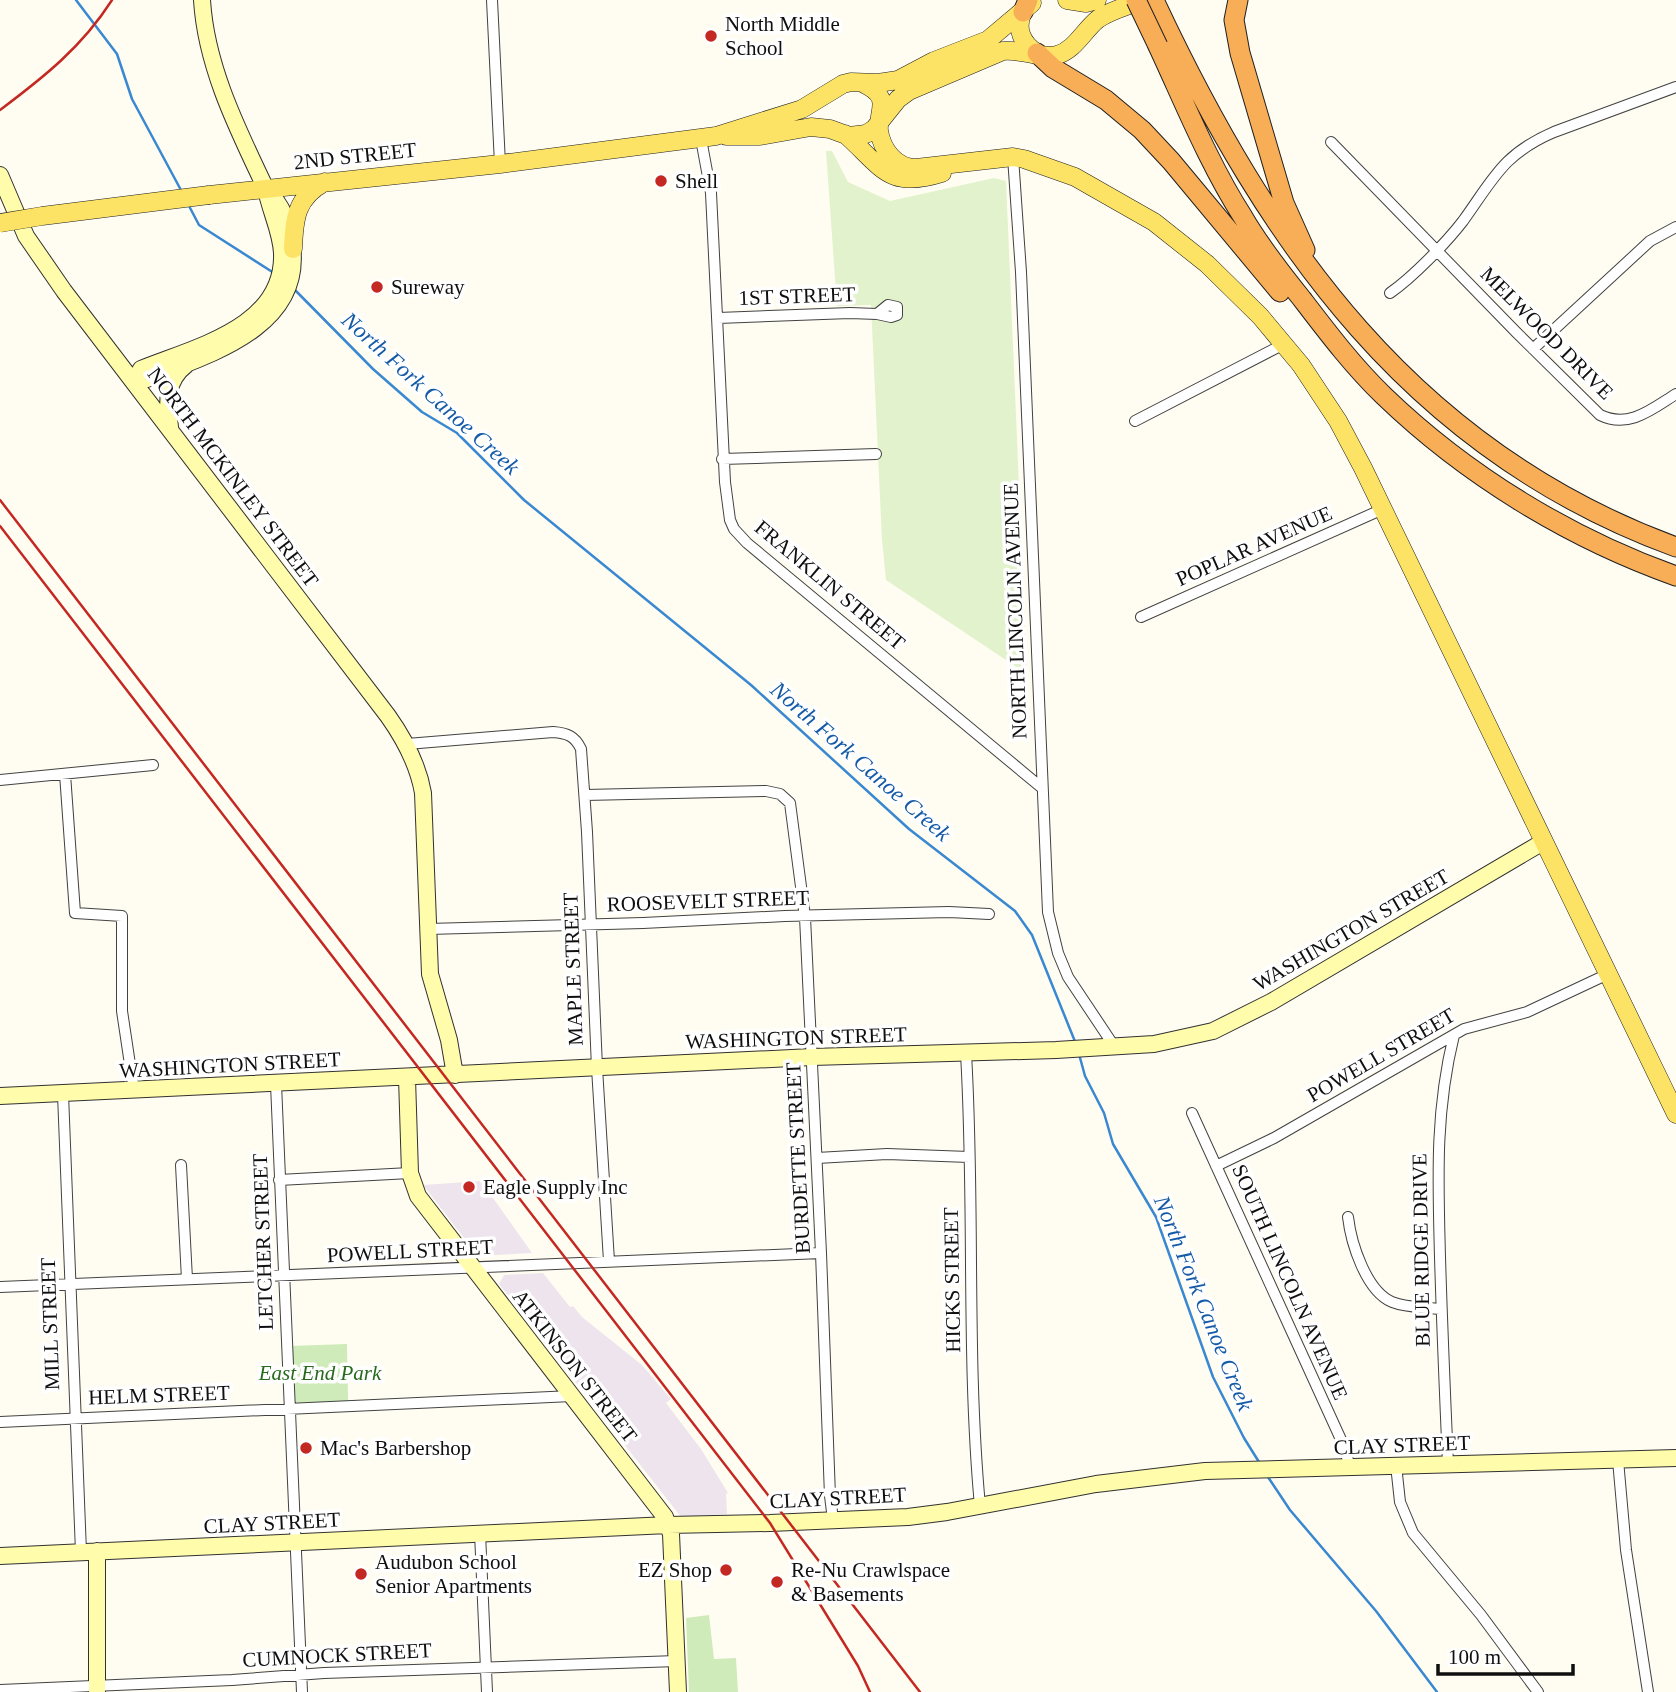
<svg xmlns="http://www.w3.org/2000/svg" width="1676" height="1692" font-family="Georgia,serif">
<style>
.industrial{fill:#eee4ee}
.green{fill:#cfebb9}
.pitch{fill:#e2f2cc}
.lines{fill:none;stroke-linecap:round;stroke-linejoin:round}
.stream{stroke:#3988d1;stroke-width:2.5}
.street-casing{stroke:#424242;stroke-width:12}
.secondary-casing{stroke:#313131;stroke-width:18}
.primary-casing{stroke:#202020;stroke-width:19}
.highway-casing{stroke:#202020;stroke-width:21}
.street{stroke:#fff;stroke-width:10}
.secondary{stroke:#fffcac;stroke-width:16}
.primary{stroke:#fce365;stroke-width:18}
.highway{stroke:#f8ad57;stroke-width:19}
.rail{stroke:#c42822;stroke-width:2.5}
.primary-bridge-casing{stroke:#202020;stroke-width:19;stroke-linecap:butt}
.highway-bridge-casing{stroke:#202020;stroke-width:21;stroke-linecap:butt}
.primary-bridge{stroke:#fce365;stroke-width:18}
.highway-bridge{stroke:#f8ad57;stroke-width:19}
.poi-dot{fill:#c42822;stroke:#fff;stroke-width:2.5}
.labels{text-anchor:middle;stroke-width:7;stroke-linejoin:round;paint-order:stroke}
.poi-label{font-size:21px;fill:#0f0f0f;stroke:#fff;text-anchor:start}
.street-label{font-size:21px;fill:#0f0f0f;stroke:#fff}
.park-label{font-size:21px;font-style:italic;fill:#276a1d;stroke:#fff}
.water-label{font-size:23px;font-style:italic;fill:#145aa6;stroke:#fff}
</style>
<rect width="100%" height="100%" fill="#fffdf1"/>
<path class="industrial" d="M481,1181l51,72 -54,3 -55,-71z
M543,1273l27,34 3,-1 9,11 60,48 29,34 -5,4 35,46 27,44 -2,1 1,20 -46,3 -182,-233 5,-9z"/>
<path class="green" d="M347,1344l1,57 -55,2 -3,-57z
M709,1615l5,44 22,-1 2,34h-49l-3,-74z"/>
<path class="pitch" d="M826,151h6l16,31 42,19 104,-23 12,3 21,493 -141,-94 -4,-40 -11,-235 -34,1z"/>
<g class="lines">
<path class="stream" d="M76,0l41,54 15,45 50,93
M188,204l11,21 75,48
M293,288l80,81 49,43 35,21 67,67 227,185 158,144 106,82 17,24 44,109
M1079,1054l6,22 19,37 9,31 43,73 57,160 31,61 15,24
M1268,1477l22,33 86,101 61,81"/>
<g class="street-casing">
<path id="street" d="M492,0l8,164
M701,139l10,54 14,289 5,38 4,9 13,14 295,245
M1331,142l185,190 84,83c29,14 52,-6 76,-21
M1013,157l8,115 27,640 10,41 10,24 46,69
M1390,293c23,-16 56,-50 73,-72 31,-43 40,-67 91,-89l122,-45
M888,305l9,2v8l-6,2 -14,-3z
M718,318l132,-5 27,1
M1533,349l117,-108 26,-14
M1135,421l149,-77
M722,459l154,-5
M1141,617l242,-108
M407,744l146,-12c14,1 22,4 28,17l6,83 10,236 12,193
M65,774l10,139 47,3v95l12,80
M0,780l153,-15
M585,795l181,-4 14,3 10,9 15,114 16,336 9,243 3,24
M428,929l215,-6 142,-7 164,-4 40,2
M966,1054c9,150 0,302 14,452
M276,1084l26,608
M63,1094l18,458
M1192,1113l151,331 7,23
M817,1158l70,-4 82,3
M181,1165l6,114
M1216,1166l58,-28 190,-109 63,-17 81,-38
M279,1180l131,-7
M1348,1217c3,26 18,74 44,85 15,6 33,5 48,7
M0,1287l821,-34
M0,1422l572,-26
M1618,1460l8,90 22,142
M1448,1464c-3,-69 -6,-138 -8,-207 -2,-78 -5,-145 14,-222
M1396,1465l4,37 13,31 68,82 57,77
M480,1533l7,159
M0,1690l232,-10 92,-7 353,-12"/>
</g>
<g class="secondary-casing">
<path id="secondary" d="M0,175l26,61 38,55 324,425c17,24 30,48 35,77l7,181 19,66 6,35
M134,381l7,-12c54,-22 144,-42 141,-116 -1,-22 -12,-42 -16,-64 -28,-59 -60,-122 -64,-189
M134,381l13,-2c60,-24 156,-50 145,-133 -3,-24 -9,-40 -26,-57
M170,427c-3,-24 -5,-46 16,-62
M407,1078l3,95 8,23 247,321 6,17 7,158
M0,1096l812,-39 244,-7 98,-6 59,-13 58,-29 272,-160
M97,1551v141
M0,1556l668,-31 102,-2 138,-6 39,-5 149,-28 109,-13 471,-13"/>
</g>
<g class="primary-casing">
<path id="primary" d="M1067,0l19,3 11,-3
M1023,12c-8,16 -1,32 14,41
M864,84c29,14 13,26 15,47 3,19 17,37 37,37l97,-11 11,2 51,18 79,45 53,42 53,52 41,49 37,56 25,47 313,646
M845,134c37,33 43,56 97,39
M726,136h34l51,-9 19,2 19,7 17,-2 8,-5 24,-30 11,-8 94,-40c18,-2 39,8 54,4 18,-5 27,-25 41,-36 13,-9 30,-13 45,-19
M209,195l291,-31 216,-28 86,-27 41,-25 8,-2 27,1 20,-3 36,-19 54,-21 44,-37
M293,249c1,-30 3,-52 32,-67"/>
</g>
<g class="highway-casing">
<path id="highway" d="M1154,0c114,244 259,451 522,547
M1238,0l-4,20 6,33 44,150 21,47
M1023,12l5,-12
M1158,46c27,58 51,118 85,171 17,29 38,56 59,82 26,34 51,67 82,97 82,79 185,142 292,180
M1037,53l16,15 53,32 36,30 29,31 109,131"/>
</g>
<use href="#street" class="street"/>
<use href="#secondary" class="secondary"/>
<use href="#primary" class="primary"/>
<use href="#highway" class="highway"/>
<path class="rail" d="M0,110c44,-33 82,-63 112,-110
M0,500l920,1192
M0,526l770,997 88,143 12,26"/>
<g class="primary-bridge-casing">
<path id="primary-bridge" d="M0,223l42,-7 167,-21"/>
</g>
<g class="highway-bridge-casing">
<path id="highway-bridge" d="M1136,0l22,46"/>
</g>
<use href="#primary-bridge" class="primary-bridge"/>
<use href="#highway-bridge" class="highway-bridge"/>
</g>
<g class="poi-dot">
<circle cx="711" cy="36" r="7"/>
<circle cx="661" cy="181" r="7"/>
<circle cx="377" cy="287" r="7"/>
<circle cx="469" cy="1187" r="7"/>
<circle cx="306" cy="1448" r="7"/>
<circle cx="726" cy="1570" r="7"/>
<circle cx="361" cy="1574" r="7"/>
<circle cx="777" cy="1582" r="7"/>
</g>
<g class="labels">
<g class="poi-label">
<text x="725" y="31">North Middle<tspan x="725" dy="24">School</tspan></text>
<text x="675" y="188">Shell</text>
<text x="391" y="294">Sureway</text>
<text x="483" y="1194">Eagle Supply Inc</text>
<text x="320" y="1455">Mac's Barbershop</text>
<text x="375" y="1569">Audubon School<tspan x="375" dy="24">Senior Apartments</tspan></text>
<text x="712" y="1577" text-anchor="end">EZ Shop</text>
<text x="791" y="1577">Re-Nu Crawlspace<tspan x="791" dy="24">&amp; Basements</tspan></text>
</g>
<g class="street-label">
<text transform="translate(355 156) rotate(-6)" y="7">2ND STREET</text>
<text transform="translate(797 296) rotate(-2)" y="7">1ST STREET</text>
<text transform="translate(1547 333) rotate(45)" y="7">MELWOOD DRIVE</text>
<text transform="translate(233 477) rotate(53)" y="7">NORTH MCKINLEY STREET</text>
<text transform="translate(1254 546) rotate(-24)" y="7">POPLAR AVENUE</text>
<text transform="translate(830 585) rotate(40)" y="7">FRANKLIN STREET</text>
<text transform="translate(1015 611) rotate(-92)" y="7">NORTH LINCOLN AVENUE</text>
<text transform="translate(708 901) rotate(-2)" y="7">ROOSEVELT STREET</text>
<text transform="translate(1351 930) rotate(-30)" y="7">WASHINGTON STREET</text>
<text transform="translate(573 969) rotate(-92)" y="7">MAPLE STREET</text>
<text transform="translate(796 1038) rotate(-2)" y="7">WASHINGTON STREET</text>
<text transform="translate(1381 1055) rotate(-30)" y="7">POWELL STREET</text>
<text transform="translate(230 1065) rotate(-3)" y="7">WASHINGTON STREET</text>
<text transform="translate(798 1158) rotate(-93)" y="7">BURDETTE STREET</text>
<text transform="translate(263 1242) rotate(-92)" y="7">LETCHER STREET</text>
<text transform="translate(1421 1250) rotate(-91)" y="7">BLUE RIDGE DRIVE</text>
<text transform="translate(410 1251) rotate(-3)" y="7">POWELL STREET</text>
<text transform="translate(952 1280) rotate(-91)" y="7">HICKS STREET</text>
<text transform="translate(1290 1282) rotate(66)" y="7">SOUTH LINCOLN AVENUE</text>
<text transform="translate(50 1324) rotate(-92)" y="7">MILL STREET</text>
<text transform="translate(575 1366) rotate(52)" y="7">ATKINSON STREET</text>
<text transform="translate(159 1395) rotate(-2)" y="7">HELM STREET</text>
<text transform="translate(1402 1445) rotate(-2)" y="7">CLAY STREET</text>
<text transform="translate(838 1498) rotate(-3)" y="7">CLAY STREET</text>
<text transform="translate(272 1523) rotate(-3)" y="7">CLAY STREET</text>
<text transform="translate(337 1655) rotate(-3)" y="7">CUMNOCK STREET</text>
</g>
<g class="park-label">
<text x="320" y="1380">East End Park</text>
</g>
<g class="water-label">
<text transform="translate(431 393) rotate(42)" y="8">North Fork Canoe Creek</text>
<text transform="translate(861 761) rotate(41)" y="8">North Fork Canoe Creek</text>
<text transform="translate(1204 1303) rotate(68)" y="8">North Fork Canoe Creek</text>
</g>
</g>
<path d="M1438 1664v10h135v-10" fill="none" stroke="#0f0f0f" stroke-width="3.5"/>
<text x="1448" y="1664" font-size="21" fill="#0f0f0f" stroke="#ffffff" stroke-width="5" paint-order="stroke">100 m</text>
</svg>
